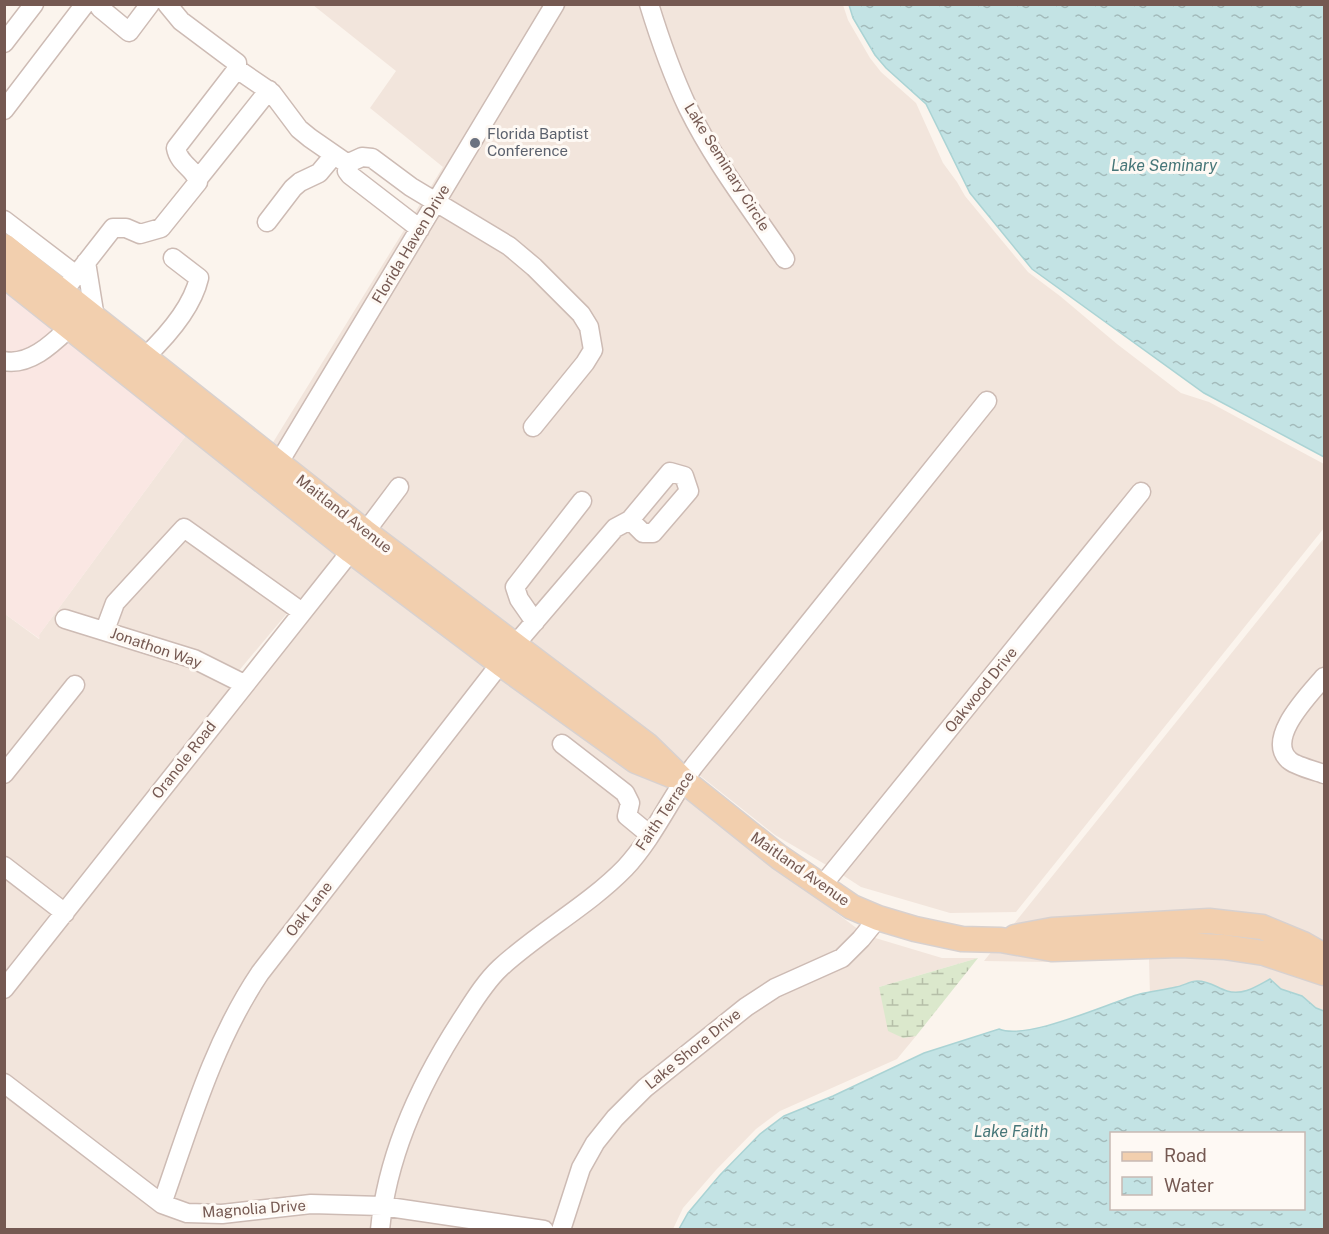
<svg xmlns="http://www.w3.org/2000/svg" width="1329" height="1234" font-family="'Public Sans',sans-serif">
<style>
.residential{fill:#f2e5dc}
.commercial{fill:#fae7e3}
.wetland{fill:url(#wetland-marsh)}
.water{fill:url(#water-ripples);stroke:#aad3d4;stroke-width:1.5;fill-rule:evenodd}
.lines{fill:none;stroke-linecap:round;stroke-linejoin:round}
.minor-casing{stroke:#cdbbb4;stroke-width:21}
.major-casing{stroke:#d8d1cf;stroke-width:27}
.minor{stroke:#fff;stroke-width:18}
.major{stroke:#f2cfae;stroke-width:24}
.worship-dot{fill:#6b7280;stroke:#fef9f4;stroke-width:2}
.labels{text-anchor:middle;stroke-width:6;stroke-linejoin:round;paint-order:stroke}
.worship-label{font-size:15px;fill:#5b616d;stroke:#fef9f4;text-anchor:start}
.street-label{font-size:15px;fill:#755952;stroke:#fef9f4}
.water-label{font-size:16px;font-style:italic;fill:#467678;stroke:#fef9f4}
</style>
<defs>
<pattern id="wetland-marsh" width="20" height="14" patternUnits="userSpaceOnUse" patternTransform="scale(1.5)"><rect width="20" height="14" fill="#dbe8cc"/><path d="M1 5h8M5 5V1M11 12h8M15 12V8" fill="none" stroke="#b6bfa8"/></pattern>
<pattern id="water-ripples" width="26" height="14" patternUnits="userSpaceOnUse" patternTransform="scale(1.5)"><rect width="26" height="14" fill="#c3e3e4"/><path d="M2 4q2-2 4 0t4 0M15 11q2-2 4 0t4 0" fill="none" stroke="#a3bbbb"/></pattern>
</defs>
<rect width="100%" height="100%" fill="#fbf4ed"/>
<path class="residential" d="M313,5h233l-267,444 -7,-5 171,-277 -73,-59 26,-37z
M563,5h78l79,169 64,94 11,-7 -63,-93 -37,-61 -39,-102h187l5,15 22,38 11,14 35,31 27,60 14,19 8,14 63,76 32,24 57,48 64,49 28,9 115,62v64l-308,384 -66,1 -89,-26 -20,-13 309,-382 -11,-9 -311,383 -53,-31 -77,-61 299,-373 -11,-9 -300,373 -396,-307 149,-247 66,41 24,20 54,57 2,19 -6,11 -55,68 11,9 57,-69 3,-44 -149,-123z
M190,430l151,120 -43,51 -111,-78 -87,99 -41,-11 -1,13 46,12 88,29 41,21 -170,217 -58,-46v-71l79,-102 -11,-9 -68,87v-148l34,25v-4z
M185,537l104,74 -52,62 -123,-47 7,-19z
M1324,538v616l-20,-20h-192l-52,-107 90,-31 -1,-37 -106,3 -59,-1z
M353,560l138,104 -209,268 -124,260 -153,-117 -1,-74z
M503,673l168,115 -16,28 -34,45 -15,15 -112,87 -117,236 -156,8 -34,-1 -16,-6 63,-170 32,-53z
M683,797l176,133 -21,22 -198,130 -85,142 -163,-23 16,-57 18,-48 54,-91 24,-31 42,-34z
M5,874l50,40 -50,63z
M872,937l70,21h36l-99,29 24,51 13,-2 -19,23 -117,52 -24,18 -40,41 -33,38 -10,21 -105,1 19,-58 14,-25 20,-24 29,-30 101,-80z
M4,1091l149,114 222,7 -2,17h-368z
M389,1214l109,16h-111z"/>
<path class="commercial" d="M4,283l186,147 -151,205 1,4 -35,-25z"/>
<path class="wetland" d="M978,958l-62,78 -13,2 -15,-7 -9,-44z"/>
<path class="water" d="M849,5h475v452l-120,-64 -172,-124 -62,-76 -44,-89 -40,-36 -11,-13 -22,-37z
M1270,979l11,10 21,7 14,12 8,3v218h-645l9,-16 32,-38 40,-41 24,-18 49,-20 91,-43 75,-24c28,12 109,-26 141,-35 11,-3 24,-4 36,-7 7,-1 14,-6 21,-6 13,0 20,7 30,10 16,5 30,-5 43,-12zM1112,1134h192v74h-192z"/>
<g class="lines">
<g class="minor-casing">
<path id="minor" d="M649,4c11,36 23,70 39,104 26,53 64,102 97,151
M100,8l29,24 21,-28
M4,43l30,-39
M237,69l35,24 27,36 11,9 39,27
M4,110l81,-106
M198,179l71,-89
M4,220l72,55
M267,222l26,-34 7,-6 19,-9 15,-18
M420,229l-70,-54 -3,-4 4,-9 11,-5 10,1 39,29 98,59 25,21 47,47 8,13 4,23 -8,13 -52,64
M86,262l9,56
M63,292l50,-64h13l14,6 21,-6 37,-46c-3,-14 -19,-17 -22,-34l61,-79v-6l-56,-42 -14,-17
M145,357c22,-21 47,-49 54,-79l-26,-20
M4,361c26,5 49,-18 66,-34
M272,474l283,-470
M65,619l129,40 50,25
M535,622l-16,-23 -4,-12 67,-86
M105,630l10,-27 69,-75 118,84
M1324,677c-14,17 -59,61 -35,83 6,6 27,11 35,14
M562,744l63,49 5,10 -3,13 23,19
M4,774l71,-89
M4,866l61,47
M821,887l320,-395
M4,989l347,-438 48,-64
M4,1083l158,121 25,9 35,1 89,-10 71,2 162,24
M162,1204c28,-80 51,-161 98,-231l254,-327 101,-118 15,-8 40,-48 14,4 5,15 -36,42h-10l-13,-13
M380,1230c7,-76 41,-148 82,-211 11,-17 23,-37 38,-51 39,-36 88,-62 125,-100 28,-30 45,-69 69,-102l293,-365
M561,1230l20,-62 14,-25 20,-25 30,-30 101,-81 29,-19 67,-30 19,-19 17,-21"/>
</g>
<g class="major-casing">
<path id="major" d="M4,246l360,285 283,214 37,36 95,76 73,50 26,11 37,11 47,10 39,1 51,9 128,-4 44,2 40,6 60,20
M4,275l347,276 150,113 135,97 35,14
M1015,937l37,-7 157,-9 53,6 41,17 21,12"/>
</g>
<use href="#minor" class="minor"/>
<use href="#major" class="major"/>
</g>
<circle class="worship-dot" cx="475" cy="143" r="6"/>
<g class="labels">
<g class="worship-label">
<text x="487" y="139">Florida Baptist<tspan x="487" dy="17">Conference</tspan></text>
</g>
<g class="street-label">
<text transform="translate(727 167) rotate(58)" y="5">Lake Seminary Circle</text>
<text transform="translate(411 244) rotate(-59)" y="5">Florida Haven Drive</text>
<text transform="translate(344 514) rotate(38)" y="5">Maitland Avenue</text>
<text transform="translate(156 648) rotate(19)" y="5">Jonathon Way</text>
<text transform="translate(981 690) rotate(-51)" y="5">Oakwood Drive</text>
<text transform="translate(184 760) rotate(-52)" y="5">Oranole Road</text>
<text transform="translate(665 811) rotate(-56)" y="5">Faith Terrace</text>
<text transform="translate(800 869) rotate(35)" y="5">Maitland Avenue</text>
<text transform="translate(309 909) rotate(-52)" y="5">Oak Lane</text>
<text transform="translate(693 1049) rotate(-39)" y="5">Lake Shore Drive</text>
<text transform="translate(254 1209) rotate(-4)" y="5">Magnolia Drive</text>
</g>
<g class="water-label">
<text x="1164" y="171">Lake Seminary</text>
<text x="1011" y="1137">Lake Faith</text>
</g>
</g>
<rect width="1329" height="1234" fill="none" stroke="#755952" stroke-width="12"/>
<rect x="1110" y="1132" width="195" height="78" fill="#fef9f4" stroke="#c7b9b3" stroke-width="1.5"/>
<rect x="1122" y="1152" width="30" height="9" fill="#f2cfae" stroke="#c7b9b3" stroke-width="1.5"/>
<text x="1164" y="1162" font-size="18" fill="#755952">Road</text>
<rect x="1122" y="1177" width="30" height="18" fill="url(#water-ripples)" stroke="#c7b9b3" stroke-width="1.5"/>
<text x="1164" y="1192" font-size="18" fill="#755952">Water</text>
</svg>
